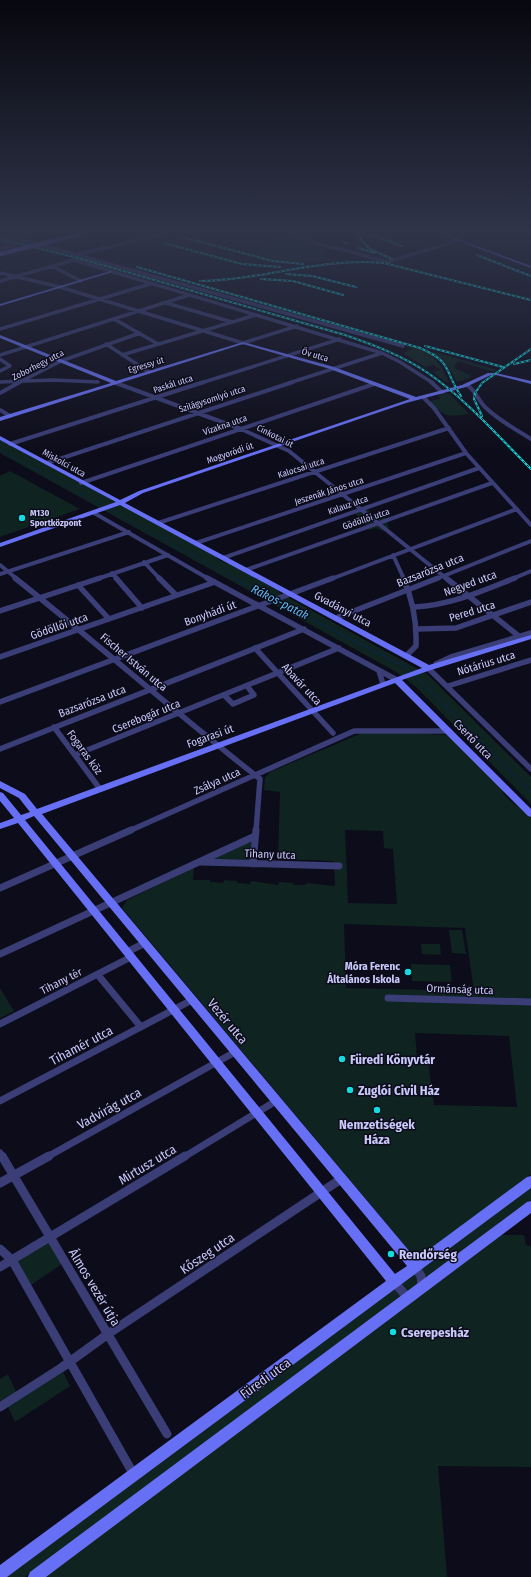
<svg xmlns="http://www.w3.org/2000/svg" width="531" height="1577" font-family="'Fira Sans Condensed',sans-serif">
<style>
.green{fill:#0f2321;fill-rule:evenodd}
.lines{fill:none;stroke-linecap:round;stroke-linejoin:round}
.stream-far1{stroke:#0e243c;stroke-width:1}
.stream{stroke:#0e243c;stroke-width:1.5}
.street-far4{stroke:#3a3d76;stroke-width:3.5}
.street-far3{stroke:#3a3d76;stroke-width:4}
.street-far2{stroke:#3a3d76;stroke-width:5.5}
.street-far1{stroke:#3a3d76;stroke-width:7}
.street{stroke:#3a3d76;stroke-width:9}
.secondary{fill:#6770f4;fill-rule:evenodd}
.rail-casing{stroke:#11dddf;stroke-width:2}
.rail{stroke:#0d0c1a;stroke-width:1;stroke-dasharray:2.5;stroke-linecap:butt}
.secondary-bridge{stroke:#6770f4;stroke-width:4.5}
.poi-dot{fill:#11dddf;stroke:#0d0c1a;stroke-width:1.5}
.labels{text-anchor:middle;stroke-width:3;stroke-linejoin:round;paint-order:stroke}
.far-street-label{font-size:9px;fill:#cac9fb;stroke:#0d0c1a}
.far-poi-label{font-size:9px;font-weight:bold;fill:#cac9fb;stroke:#0d0c1a;text-anchor:start}
.street-label{font-size:11px;fill:#cac9fb;stroke:#0d0c1a}
.poi-label{font-size:11px;font-weight:bold;fill:#cac9fb;stroke:#0d0c1a;text-anchor:end}
.water-label{font-size:12px;font-style:italic;fill:#5fbcf3;stroke:#0d0c1a}
.near-street-label{font-size:13px;fill:#cac9fb;stroke:#0d0c1a}
.near-poi-label{font-size:13px;font-weight:bold;fill:#cac9fb;stroke:#0d0c1a;text-anchor:start}
</style>
<rect width="100%" height="100%" fill="#0d0c1a"/>
<path class="green" d="M240,232h111l4,1 -47,4 21,11 -11,9 21,3c-33,3 -56,3 -88,-6l25,-13z
M413,347c21,5 27,16 36,35h-3l-13,-10 8,-2 -8,-5 -8,2 -22,-14 10,-4 -6,-1z
M435,352l62,18 -3,2 -36,-11 -4,5 2,3 14,6v3l-14,4c-4,-11 -12,-24 -24,-29z
M445,393l5,1 19,20c-23,3 -23,4 -40,-13l12,-2 -3,-4z
M0,440l217,116 -1,2 11,6 1,-1 52,28 -2,1 149,82 104,103v27l-116,-118 -19,-14 -396,-219z
M10,471l70,38 -80,28v-61z
M368,505l1,6 7,7 9,-1 5,3 -3,4 3,4 -7,3 -7,-3 -7,2 -14,-17 9,-4v-3z
M367,731l81,4 52,52 5,9 26,22v356l-114,86 -295,-352 5,-8 67,-32 -1,12h17v2l13,1 1,-3 13,1v2l13,1 1,-3 27,4 1,-3 14,1v2h13v-2l29,3 -1,-25 -56,-2 2,-67 -16,-2 1,-12 5,-6zM345,830l38,1 1,17 9,1 4,55 -49,-1zM344,924l121,4 9,63 -128,-3zM415,1033l94,3 8,71 -83,-2 -1,-8h-13v-2l12,1 -4,-38 -11,-1z
M252,841l-2,19 -37,-1z
M449,930h13l4,24 -14,-1z
M421,944h19l1,11 -19,-1z
M411,964l39,1 2,17 -40,-1z
M0,988l14,23 -14,7z
M531,1186v14l-506,377h-24z
M498,1235h26l2,10 5,1v221l-93,-1 9,111h-407z
M50,1237l15,25 -37,25 -16,-27z
M63,1372l7,14 -55,36 -7,-15z
M8,1374l8,18 -16,10v-23z"/>
<g class="lines">
<path class="stream-far1" d="M0,450l105,57
M108,509l128,70
M163,539l5,-2"/>
<path class="stream" d="M234,578l39,21
M277,601l130,67 124,124"/>
<path class="street-far4" d="M289,232l28,11 71,19 70,-22
M0,235l38,9 365,102
M10,237l21,-5
M0,242l14,2
M0,249l16,-4
M79,254l91,-22
M52,266l29,15
M0,273l60,14 183,56 54,-17
M0,281l74,-21 308,93 18,9 33,21
M166,303l66,19
M114,319l44,25
M0,329l150,-45
M106,344l43,28
M0,355l189,-60
M122,355l134,-40
M0,359l10,7 -10,5
M0,382l53,-2 45,2
M18,383l43,-22 79,-28
M201,383l139,-44
M289,383l93,-30"/>
<path class="street-far3" d="M431,382l11,10
M116,383l125,46 48,22 158,128
M467,385c8,5 11,15 18,22 13,13 30,22 46,32
M0,393l20,-11
M424,398l10,10 32,45 65,72
M0,410l10,6
M10,444l194,-62
M47,463l246,-81
M81,483l293,-99
M94,513l115,66
M158,523l291,-95
M196,543l270,-90
M393,555l11,24
M223,558l256,-90
M144,562l16,17
M0,565l17,14
M246,570l246,-87
M112,573l5,6
M0,574l129,-42
M97,579l71,-24
M331,579l186,-70
M436,579l95,-38
M512,579l19,-8"/>
<path class="street-far2" d="M15,578c83,66 162,136 245,201l-4,52
M116,578l26,30
M159,578l17,17
M207,578l190,102
M403,578c10,22 14,43 13,68l-10,10
M446,578l74,59
M78,585l31,34
M415,607c36,-2 67,-16 100,-29
M0,611l100,-33
M336,618l102,-40
M417,629l39,-1 75,-26
M255,648l78,85
M0,657l215,-75
M436,664l15,-7 80,-24
M428,668l103,101
M379,671l4,13
M448,686l83,-26
M224,695l9,9 21,-9 -7,-9
M0,702l333,-124
M54,727l46,62
M0,749l304,-120
M75,755l264,-107
M129,831l225,-100h95"/>
<path class="street-far1" d="M201,862l138,4
M253,864l3,-34
M0,888l131,-58
M127,952l18,-9
M0,954l255,-118
M98,975l43,52
M388,998l143,4
M0,1024l131,-67
M0,1101l192,-101
M0,1153l2,4
M47,1157l188,-105
M184,1157l92,-56"/>
<path class="street" d="M2,1156l165,278
M0,1183l49,-27
M0,1249l12,11 122,215
M0,1267l185,-111
M415,1267l6,9 1,11
M394,1282l14,16
M0,1407l61,-39 47,-34 233,-155"/>
<path class="secondary" d="M434,232h5l92,34v2z
M110,271l3,1 -113,34v-2z
M0,335l116,46 127,-39 91,25 82,30 46,-12 26,-12h8l35,8v3l-35,-9h-5l-25,12 -60,16 -263,90 -18,10 304,162 102,-30v4l-100,31 -29,10 129,129v8l-3,-1 -133,-133 -353,131 374,445 111,-82 4,-1v12l-524,389h-7v-12l386,-284 -368,-458 -18,6v-6l14,-5 -14,-17v-9l3,1 18,22 9,-3 -11,-14 -19,-10v-7l25,13 12,15 385,-141 -302,-163 -120,42v-4l116,-41 -116,-62v-4l120,64 19,-9 271,-92 -80,-30 -87,-25 -243,77v-4l111,-34 -111,-45zM34,816l373,450 -12,8 -370,-454z
M531,1201v12l-485,364h-18l2,-5 497,-370z"/>
<g class="rail-casing">
<path id="rail" d="M355,232l23,5 24,9
M355,233l15,16 22,10
M182,237l91,24 30,3
M0,239l78,19 267,77c29,10 58,21 83,38 39,27 70,63 103,96
M344,242l3,1
M164,243l78,21 38,3
M359,248l15,5
M477,255l54,21
M137,267l283,81c33,14 24,23 41,48
M286,274l26,2 44,11
M261,279l32,2 50,14
M200,281c64,-1 120,-24 184,-18l147,37
M425,346l78,21
M514,364l17,-4
M482,416l-8,-17 1,-6 7,-10 49,-34"/>
</g>
<use href="#rail" class="rail"/>
<path class="secondary-bridge" d="M0,254l89,-22"/>
</g>
<linearGradient id="sky" x2="0" y2="1"><stop stop-color="#07070e"/><stop offset="0.51" stop-color="#2f3449"/><stop offset="1" stop-color="#2f3449" stop-opacity="0"/></linearGradient>
<rect width="531" height="453" fill="url(#sky)"/>
<g class="poi-dot">
<circle cx="22" cy="518" r="4"/>
<circle cx="408" cy="972" r="4"/>
<circle cx="342" cy="1059" r="4"/>
<circle cx="350" cy="1090" r="4"/>
<circle cx="377" cy="1110" r="4"/>
<circle cx="391" cy="1254" r="4"/>
<circle cx="393" cy="1332" r="4"/>
</g>
<g class="labels">
<g class="far-street-label">
<text transform="translate(315 355) rotate(16)" y="3">Öv utca</text>
<text transform="translate(38 365) rotate(-27)" y="3">Zoborhegy utca</text>
<text transform="translate(146 365) rotate(-17)" y="3">Egressy út</text>
<text transform="translate(173 384) rotate(-18)" y="3">Paskál utca</text>
<text transform="translate(212 399) rotate(-18)" y="3">Szilágysomlyó utca</text>
<text transform="translate(225 425) rotate(-19)" y="3">Vízakna utca</text>
<text transform="translate(275 436) rotate(27)" y="3">Cinkotai út</text>
<text transform="translate(230 453) rotate(-19)" y="3">Mogyoródi út</text>
<text transform="translate(64 463) rotate(29)" y="3">Miskolci utca</text>
<text transform="translate(301 468) rotate(-18)" y="3">Kalocsai utca</text>
<text transform="translate(329 491) rotate(-18)" y="3">Jeszenák János utca</text>
<text transform="translate(348 505) rotate(-19)" y="3">Kalauz utca</text>
<text transform="translate(366 519) rotate(-19)" y="3">Gödöllői utca</text>
</g>
<g class="far-poi-label">
<text x="30" y="516">M130<tspan x="30" dy="10">Sportközpont</tspan></text>
</g>
<g class="street-label">
<text transform="translate(430 570) rotate(-22)" y="4">Bazsarózsa utca</text>
<text transform="translate(470 583) rotate(-20)" y="4">Negyed utca</text>
<text transform="translate(343 609) rotate(28)" y="4">Gvadányi utca</text>
<text transform="translate(472 611) rotate(-17)" y="4">Pered utca</text>
<text transform="translate(210 613) rotate(-20)" y="4">Bonyhádi út</text>
<text transform="translate(59 626) rotate(-19)" y="4">Gödöllői utca</text>
<text transform="translate(134 662) rotate(40)" y="4">Fischer István utca</text>
<text transform="translate(486 663) rotate(-17)" y="4">Nótárius utca</text>
<text transform="translate(302 684) rotate(47)" y="4">Abavár utca</text>
<text transform="translate(92 701) rotate(-21)" y="4">Bazsarózsa utca</text>
<text transform="translate(146 716) rotate(-22)" y="4">Cserebogár utca</text>
<text transform="translate(210 736) rotate(-20)" y="4">Fogarasi út</text>
<text transform="translate(473 739) rotate(46)" y="4">Csertő utca</text>
<text transform="translate(85 752) rotate(54)" y="4">Fogaras köz</text>
<text transform="translate(217 781) rotate(-24)" y="4">Zsálya utca</text>
<text transform="translate(270 854) rotate(2)" y="4">Tihany utca</text>
<text transform="translate(61 981) rotate(-27)" y="4">Tihany tér</text>
<text transform="translate(460 989) rotate(2)" y="4">Ormánság utca</text>
</g>
<g class="poi-label">
<text x="400" y="970">Móra Ferenc<tspan x="400" dy="13">Általános Iskola</tspan></text>
</g>
<g class="water-label">
<text transform="translate(280 602) rotate(27)" y="4">Rákos-patak</text>
</g>
<g class="near-street-label">
<text transform="translate(228 1021) rotate(50)" y="5">Vezér utca</text>
<text transform="translate(81 1045) rotate(-28)" y="5">Tihamér utca</text>
<text transform="translate(109 1108) rotate(-29)" y="5">Vadvirág utca</text>
<text transform="translate(147 1164) rotate(-31)" y="5">Mirtusz utca</text>
<text transform="translate(207 1253) rotate(-34)" y="5">Kőszeg utca</text>
<text transform="translate(95 1287) rotate(59)" y="5">Álmos vezér útja</text>
<text transform="translate(265 1378) rotate(-36)" y="5">Füredi utca</text>
</g>
<g class="near-poi-label">
<text x="350" y="1064">Füredi Könyvtár</text>
<text x="358" y="1095">Zuglói Civil Ház</text>
<text x="377" y="1129" text-anchor="middle">Nemzetiségek<tspan x="377" dy="15">Háza</tspan></text>
<text x="399" y="1259">Rendőrség</text>
<text x="401" y="1337">Cserepesház</text>
</g>
</g>
</svg>
